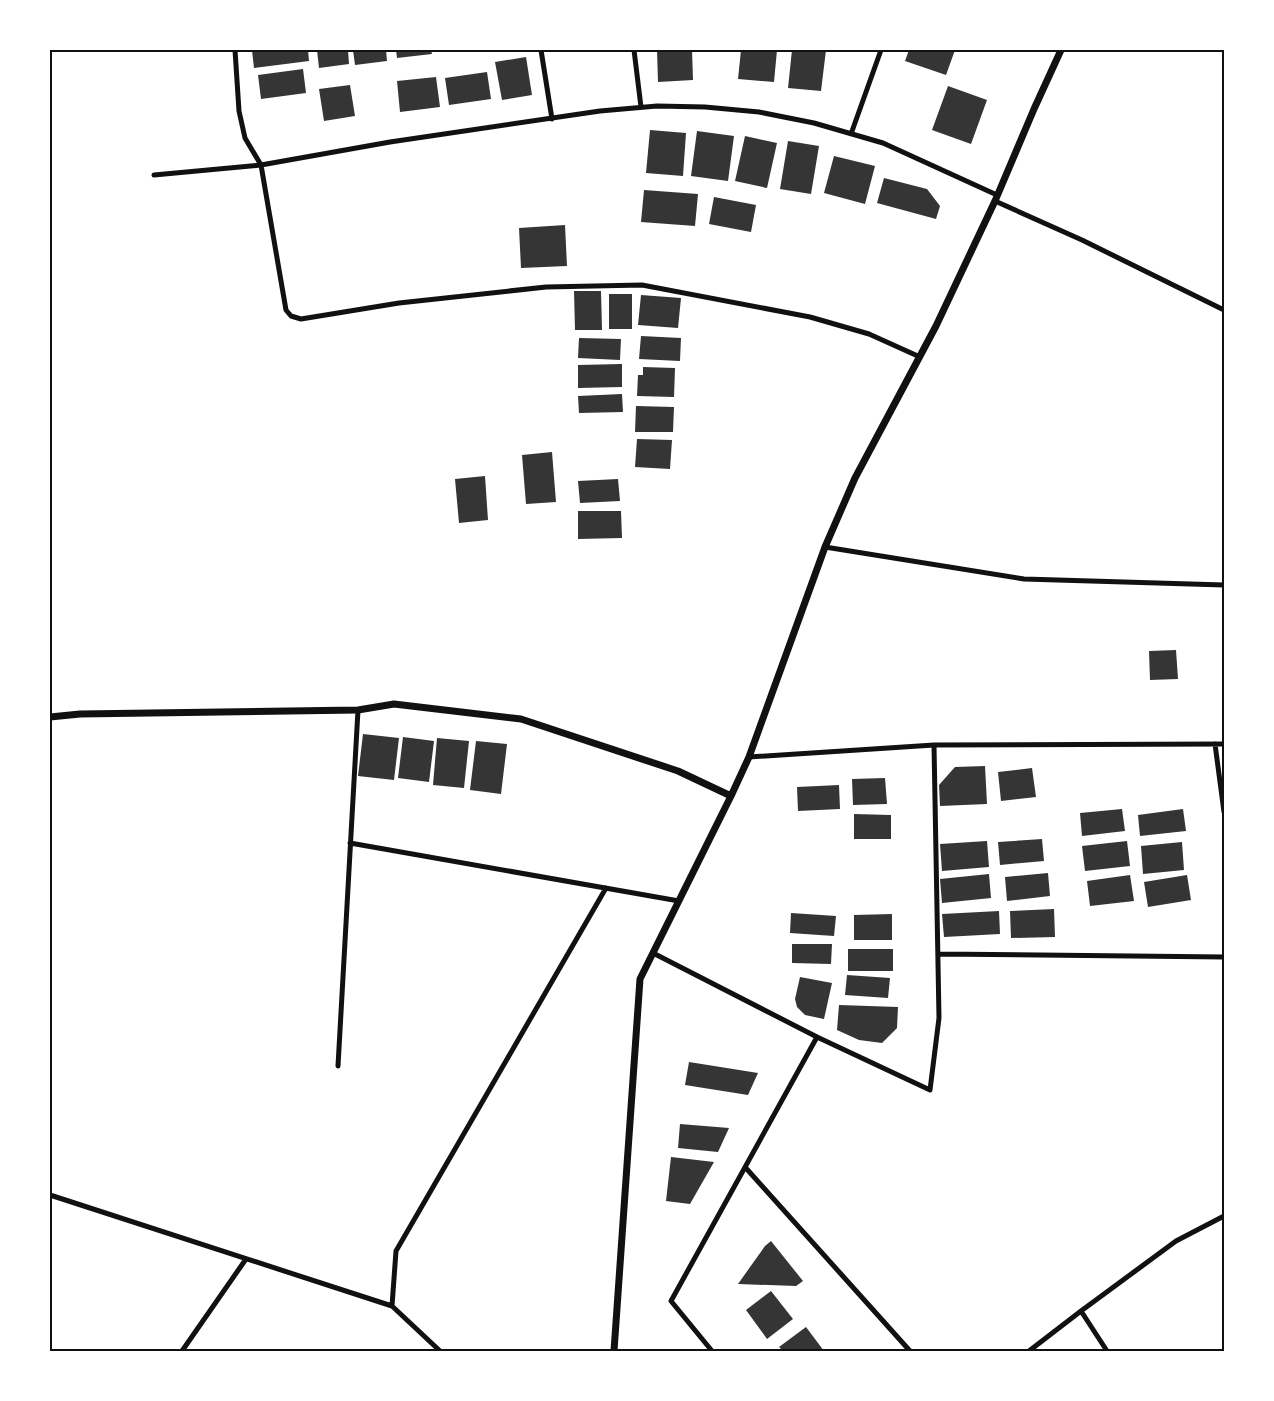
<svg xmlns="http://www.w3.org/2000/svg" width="1274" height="1401" font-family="Roboto,sans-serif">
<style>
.building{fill:#353535}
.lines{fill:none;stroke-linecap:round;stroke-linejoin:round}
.minor{stroke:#111;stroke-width:5}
.tertiary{stroke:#111;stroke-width:7}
.neatline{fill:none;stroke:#111;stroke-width:2}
</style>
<rect width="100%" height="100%" fill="#fff"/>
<path class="building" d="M252,50h56l1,11 -55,7z
M317,50h31l1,14 -30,4z
M353,50h33l1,11 -32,4z
M396,50h35l1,4 -35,4z
M657,50h35l1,30 -35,2z
M741,50h36l-3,32 -36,-3z
M792,50h34l-5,41 -33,-3z
M909,50h46l-9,25 -41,-14z
M526,57l6,38 -30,5 -7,-38z
M303,69l3,24 -45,6 -3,-24z
M487,72l4,27 -42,6 -4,-27z
M436,77l4,30 -40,5 -3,-31z
M350,85l5,31 -31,5 -5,-32z
M948,86l39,14 -16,44 -39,-14z
M650,130l36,3 -3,43 -37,-3z
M697,131l37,5 -6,45 -37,-5z
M745,136l32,7 -10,45 -32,-7z
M788,141l31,5 -8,48 -31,-5z
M834,156l41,10 -10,38 -41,-11z
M884,178l43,11 13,17 -4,13 -59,-16z
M644,190l54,4 -3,32 -54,-4z
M714,197l42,8 -5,27 -42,-8z
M565,225l2,41 -46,2 -2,-40z
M574,291h27l1,39h-27z
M609,294h23v35h-23z
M641,295l40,3 -3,30 -40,-3z
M641,336l40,2 -1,23 -41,-2z
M579,338l42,1 -1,21 -42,-2z
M622,364v23l-44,1v-23z
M643,367l32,1 -1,29 -37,-1 1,-21h5z
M622,394l1,18 -44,1 -1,-17z
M636,406l38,1 -1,25h-38z
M637,439l35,1 -2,29 -35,-2z
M552,452l4,50 -30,2 -4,-49z
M485,476l3,44 -29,3 -4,-44z
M618,479l2,22 -40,2 -2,-22z
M578,511h43l1,27 -44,1z
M1176,650l2,29 -28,1 -1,-29z
M363,734l36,4 -5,42 -36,-4z
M403,737l31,4 -5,41 -31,-4z
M437,738l32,3 -5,47 -31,-3z
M476,741l31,3 -6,50 -31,-4z
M985,766l2,38 -47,2 -1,-21 16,-18z
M1032,768l4,29 -35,4 -3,-29z
M885,778l2,26 -34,1 -1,-26z
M839,785l1,24 -42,2 -1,-24z
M1122,809l3,22 -43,5 -2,-23z
M1183,809l3,22 -46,5 -2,-21z
M854,814l37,1v24h-37z
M1042,839l2,22 -44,4 -2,-23z
M987,841l2,26 -47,4 -2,-27z
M1127,841l3,25 -45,5 -3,-25z
M1182,842l2,28 -41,4 -2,-28z
M1048,873l2,23 -43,5 -2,-24z
M989,874l2,24 -49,5 -2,-24z
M1130,875l4,26 -44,5 -3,-25z
M1187,875l4,25 -43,7 -4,-25z
M1054,909l1,28 -44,1 -1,-27z
M999,911l1,23 -56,3 -2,-23z
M791,913l45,3 -2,20 -44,-3z
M892,914v26h-38v-25z
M792,944h40l-1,20 -39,-1z
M848,949h45v22h-45z
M847,975l43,3 -2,20 -43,-3z
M800,977l32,6 -8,36 -19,-4 -8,-8 -2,-8z
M839,1005l59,2 -1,21 -15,15 -23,-3 -22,-10z
M689,1062l69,11 -10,22 -63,-10z
M680,1124l49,4 -11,24 -40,-4z
M671,1157l43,5 -24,42 -24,-3z
M771,1241l32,40 -7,5 -58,-2 27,-38z
M771,1291l22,28 -26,20 -21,-29z
M806,1327l18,24h-41l-4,-4z"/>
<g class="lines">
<path class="minor" d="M541,50l11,69
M634,50l7,57
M851,134l30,-84
M154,175l107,-10 -16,-27 -6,-27 -4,-61
M995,201l87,39 142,70
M920,357l-51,-23 -59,-17 -168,-32 -96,2 -147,16 -98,16 -10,-3 -5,-6 -25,-145 129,-23 210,-31 57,-5 48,1 54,5 55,11 69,20 114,52
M825,547l199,32 200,6
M1215,744l9,68
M749,757l185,-12 290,-1
M350,843l329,58
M653,953l164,84 113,53 9,-72 -5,-273
M938,954l286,3
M338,1066l20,-356
M745,1167l165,184
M50,1195l342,111 48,45
M392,1306l4,-55 210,-363
M1081,1311l95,-70 48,-25
M182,1351l64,-92
M712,1351l-41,-50 146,-264
M1029,1351l52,-40 26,40"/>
<path class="tertiary" d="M50,717l30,-3 278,-4 36,-6 127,15 157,52 53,25
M614,1351l26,-372 91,-183 18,-39 76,-210 30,-69 81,-152 59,-125 39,-92 27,-59"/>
</g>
<rect width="1274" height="1401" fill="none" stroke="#ffffff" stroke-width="102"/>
<rect x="51" y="51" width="1172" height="1299" class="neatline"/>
</svg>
